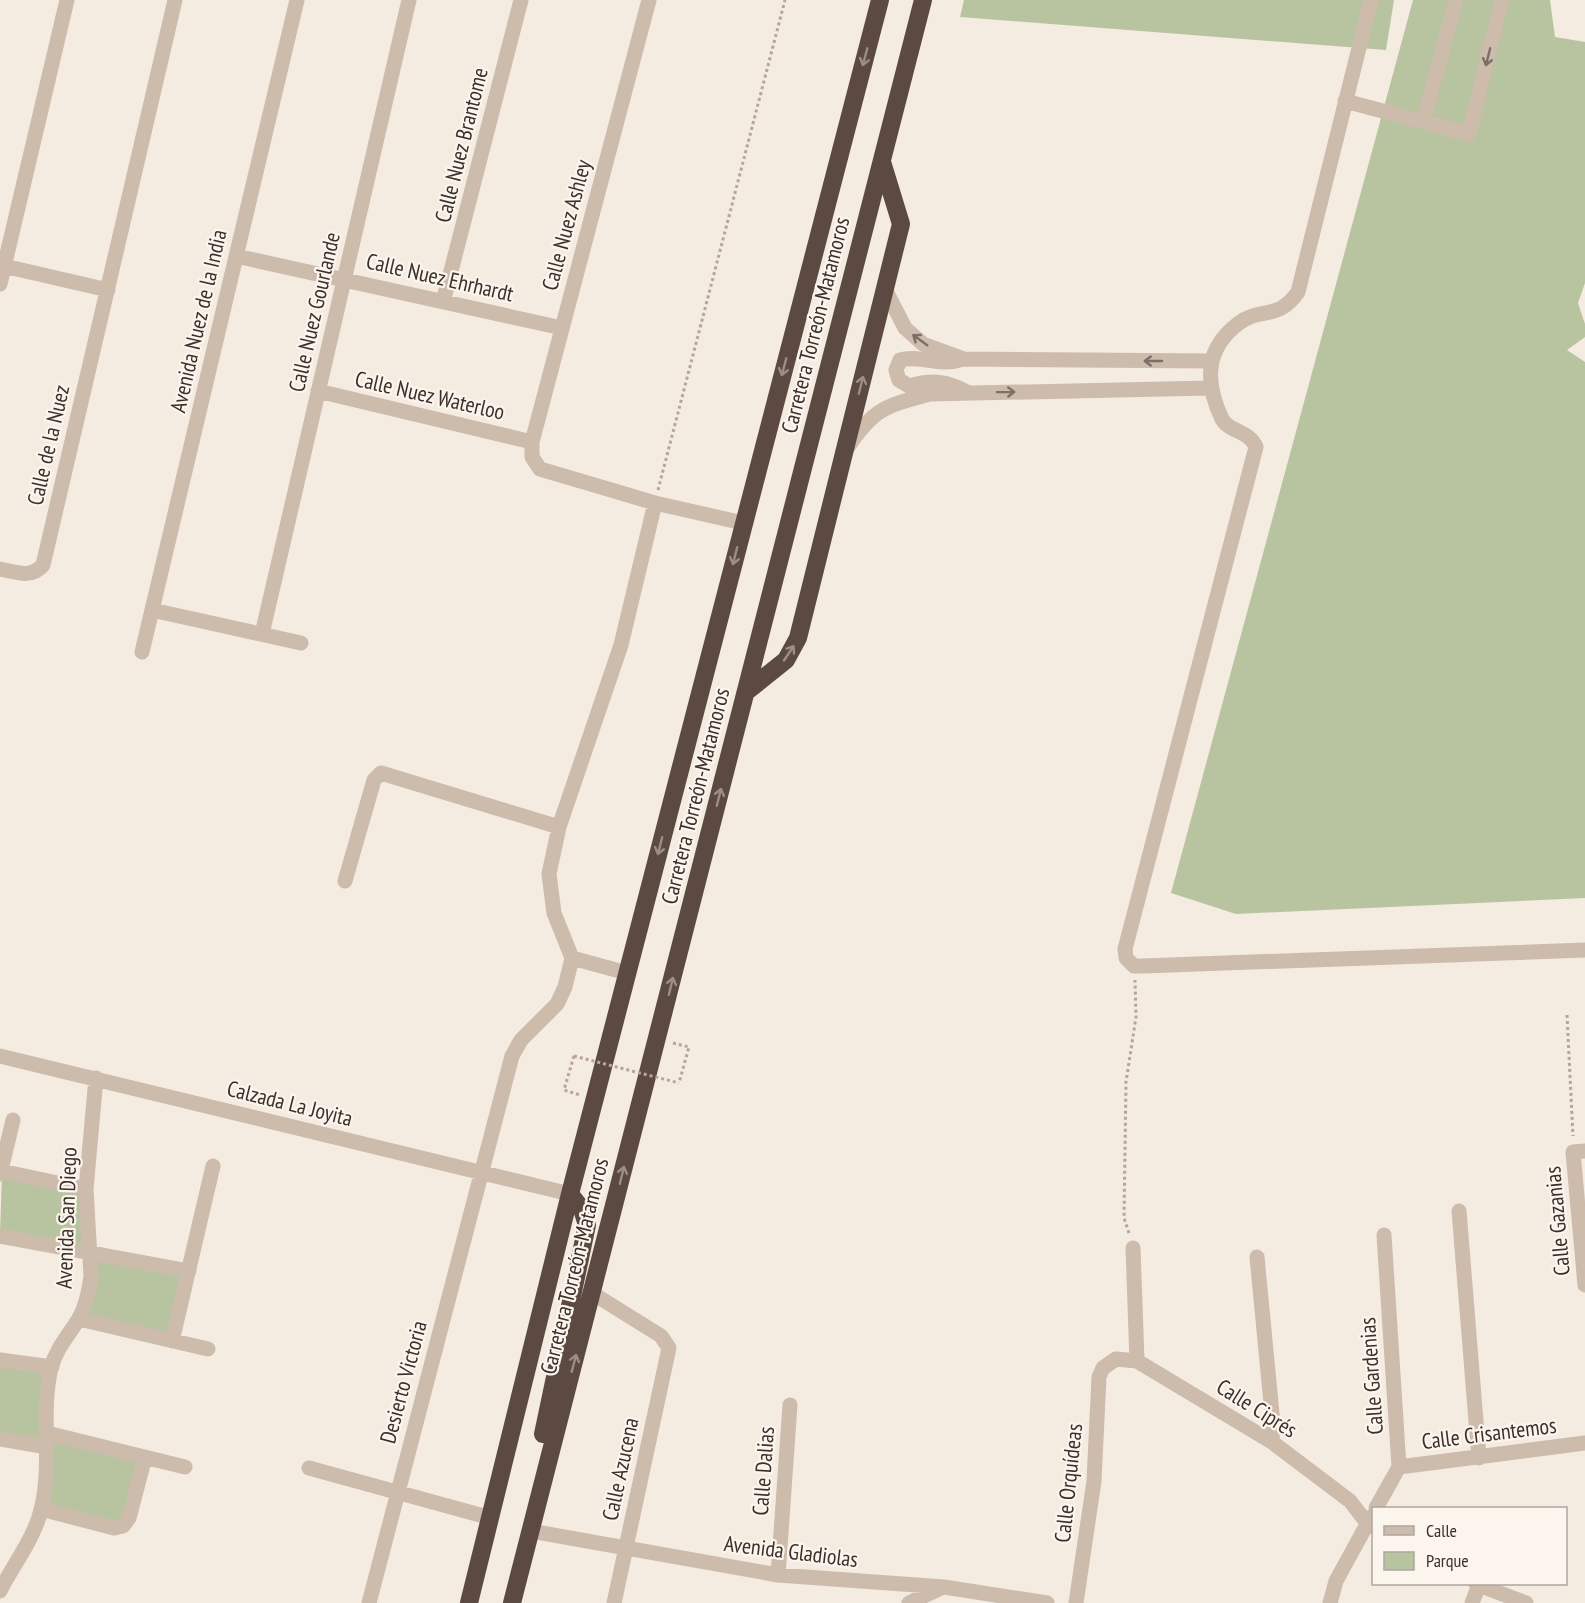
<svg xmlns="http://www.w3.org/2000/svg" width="1585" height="1603" font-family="'PT Sans Narrow',sans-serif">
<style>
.green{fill:#b8c4a0}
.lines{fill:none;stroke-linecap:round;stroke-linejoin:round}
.path{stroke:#b9a596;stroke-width:3;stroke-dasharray:3 3;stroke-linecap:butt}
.minor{stroke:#cdbbac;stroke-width:15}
.highway{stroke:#5c4a42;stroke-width:18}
.path-bridge{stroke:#b9a596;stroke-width:3;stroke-dasharray:3 3;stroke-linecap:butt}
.oneway{stroke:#9c8e87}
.oneway2{stroke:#7d6f65}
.labels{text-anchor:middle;stroke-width:4.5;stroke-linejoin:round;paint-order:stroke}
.street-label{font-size:22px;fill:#3b302b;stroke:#fbf5ee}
</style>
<rect width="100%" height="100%" fill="#f4ebe1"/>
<path class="green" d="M964,0h430l-8,50 -426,-33z
M1413,0h137l5,37 30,5v241l-7,20 7,21v13l-18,13 18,12v536l-349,16 -65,-21z
M2,1175l80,16 3,57 -85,-15z
M92,1255l93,17 -15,66 -87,-21z
M0,1363l48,7 -4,73 -44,-7z
M52,1438l89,22 -20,63 -77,-16z"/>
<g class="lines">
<path class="path" d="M658,490l127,-490
M1567,1015l6,121
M673,1043l16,4 -10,36
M574,1056l-10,34 16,5
M1129,1233l-5,-15 2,-136 10,-65 -1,-37"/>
<path class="minor" d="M649,0l-117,442v15l8,12 115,34 88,20
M1371,0l-73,292c-20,29 -38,15 -59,31 -35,26 -34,60 -17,96 7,13 28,12 34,28l-131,502 1,9 8,8h9l442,-16
M1345,101l124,33 33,-134
M1423,122l33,-122
M236,256l326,72
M0,265l108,25
M0,284l67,-284
M885,289l20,39 18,16 41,15 247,2
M443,302l78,-302
M964,359c-27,9 -43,-5 -64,1l-4,10 3,10 10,6c24,-7 38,-5 60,7
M318,391l214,51
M848,447c26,-39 38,-41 82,-53l279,-6
M0,569c16,3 31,10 43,-4l132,-565
M152,610l149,33
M262,634l147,-634
M142,652l155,-652
M345,881l29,-101 7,-7 178,54
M572,958l55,15
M0,1056l570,138
M1585,1151l-12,1 12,133
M1,1171l85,18
M0,1174l13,-54
M1459,1211l20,247
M0,1236l189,35
M1133,1248l4,113
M1257,1257l16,167 -1,18
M592,1293l69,43 8,12 -55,255
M79,1319l129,30
M172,1341l41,-175
M0,1360l52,7
M47,1433l138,34
M0,1439l47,8
M1399,1467l186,-24
M309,1468l182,50
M1376,1508l23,-41 -15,-232
M41,1509l73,19 9,-2 6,-8 16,-61
M531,1531l247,44 166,12 103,16
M778,1575l12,-170
M1476,1584l50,19
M0,1591c13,-26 34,-52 41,-81 12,-46 -1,-96 10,-142 5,-19 17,-32 27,-48 8,-13 11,-29 13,-44l-5,-87 10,-111
M369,1603l143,-547 9,-16 36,-36 8,-17 7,-29 -18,-45 -5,-39 10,-47 62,-182 34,-142
M909,1603l32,-15
M1076,1603l18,-122 5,-104 4,-9 13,-9 21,2 135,81 78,59 17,22 7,4
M1330,1603l6,-22 35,-64
M1472,1603l7,-18"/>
<path class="highway" d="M746,692l40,-32 12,-22 103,-414 -19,-62
M543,1434l44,-209 -5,-16 -12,-15
M469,1603l101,-409 310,-1194
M512,1603l411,-1603"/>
<path class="path-bridge" d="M574,1056l105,27"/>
</g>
<defs><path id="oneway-shaft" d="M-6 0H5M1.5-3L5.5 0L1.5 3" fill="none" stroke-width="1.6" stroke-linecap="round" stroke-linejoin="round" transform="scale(1.5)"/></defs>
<g class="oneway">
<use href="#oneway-shaft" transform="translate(865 57) rotate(105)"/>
<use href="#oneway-shaft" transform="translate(784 367) rotate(105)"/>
<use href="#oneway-shaft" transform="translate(861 385) rotate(-76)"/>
<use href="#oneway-shaft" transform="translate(735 556) rotate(104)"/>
<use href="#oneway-shaft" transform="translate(789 653) rotate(-56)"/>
<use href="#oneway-shaft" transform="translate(719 797) rotate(-76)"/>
<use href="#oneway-shaft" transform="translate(660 846) rotate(104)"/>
<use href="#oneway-shaft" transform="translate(671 986) rotate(-76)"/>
<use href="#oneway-shaft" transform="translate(622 1175) rotate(-76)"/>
<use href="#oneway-shaft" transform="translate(574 1363) rotate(-75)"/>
</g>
<g class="oneway2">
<use href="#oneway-shaft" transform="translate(1488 57) rotate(104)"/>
<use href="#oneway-shaft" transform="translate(920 340) rotate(-144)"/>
<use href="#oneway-shaft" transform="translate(1153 361) rotate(-180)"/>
<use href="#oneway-shaft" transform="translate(1006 392) rotate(-1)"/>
</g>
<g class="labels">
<g class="street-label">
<text transform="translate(461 145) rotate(-76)" y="8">Calle Nuez Brantome</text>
<text transform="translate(566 225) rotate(-75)" y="8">Calle Nuez Ashley</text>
<text transform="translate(440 277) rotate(13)" y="8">Calle Nuez Ehrhardt</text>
<text transform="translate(314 312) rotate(-77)" y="8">Calle Nuez Gourlande</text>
<text transform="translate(198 321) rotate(-77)" y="8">Avenida Nuez de la India</text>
<text transform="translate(815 325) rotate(-76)" y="8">Carretera Torreón-Matamoros</text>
<text transform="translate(430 395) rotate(13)" y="8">Calle Nuez Waterloo</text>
<text transform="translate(48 445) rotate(-77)" y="8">Calle de la Nuez</text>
<text transform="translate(695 796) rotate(-76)" y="8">Carretera Torreón-Matamoros</text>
<text transform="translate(290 1103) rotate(14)" y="8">Calzada La Joyita</text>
<text transform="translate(66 1218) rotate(-88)" y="8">Avenida San Diego</text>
<text transform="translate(1557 1221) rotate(-95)" y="8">Calle Gazanias</text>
<text transform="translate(574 1266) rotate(-76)" y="8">Carretera Torreón-Matamoros</text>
<text transform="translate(1371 1376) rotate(-94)" y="8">Calle Gardenias</text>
<text transform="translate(403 1382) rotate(-75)" y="8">Desierto Victoria</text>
<text transform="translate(1257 1408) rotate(32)" y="8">Calle Ciprés</text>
<text transform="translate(1489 1433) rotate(-7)" y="8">Calle Crisantemos</text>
<text transform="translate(620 1469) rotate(-78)" y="8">Calle Azucena</text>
<text transform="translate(763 1471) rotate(-86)" y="8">Calle Dalias</text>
<text transform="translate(1068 1483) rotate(-84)" y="8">Calle Orquídeas</text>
<text transform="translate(791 1551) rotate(7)" y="8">Avenida Gladiolas</text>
</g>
</g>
<rect x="1372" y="1507" width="195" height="78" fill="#fbf5ee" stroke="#aea6a0" stroke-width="1.5"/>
<rect x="1384" y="1526" width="30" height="9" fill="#cdbbac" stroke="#aea6a0" stroke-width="1.5"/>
<text x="1426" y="1537" font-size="18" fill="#3b302b">Calle</text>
<rect x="1384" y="1552" width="30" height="18" fill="#b8c4a0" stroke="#aea6a0" stroke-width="1.5"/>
<text x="1426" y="1567" font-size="18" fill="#3b302b">Parque</text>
</svg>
